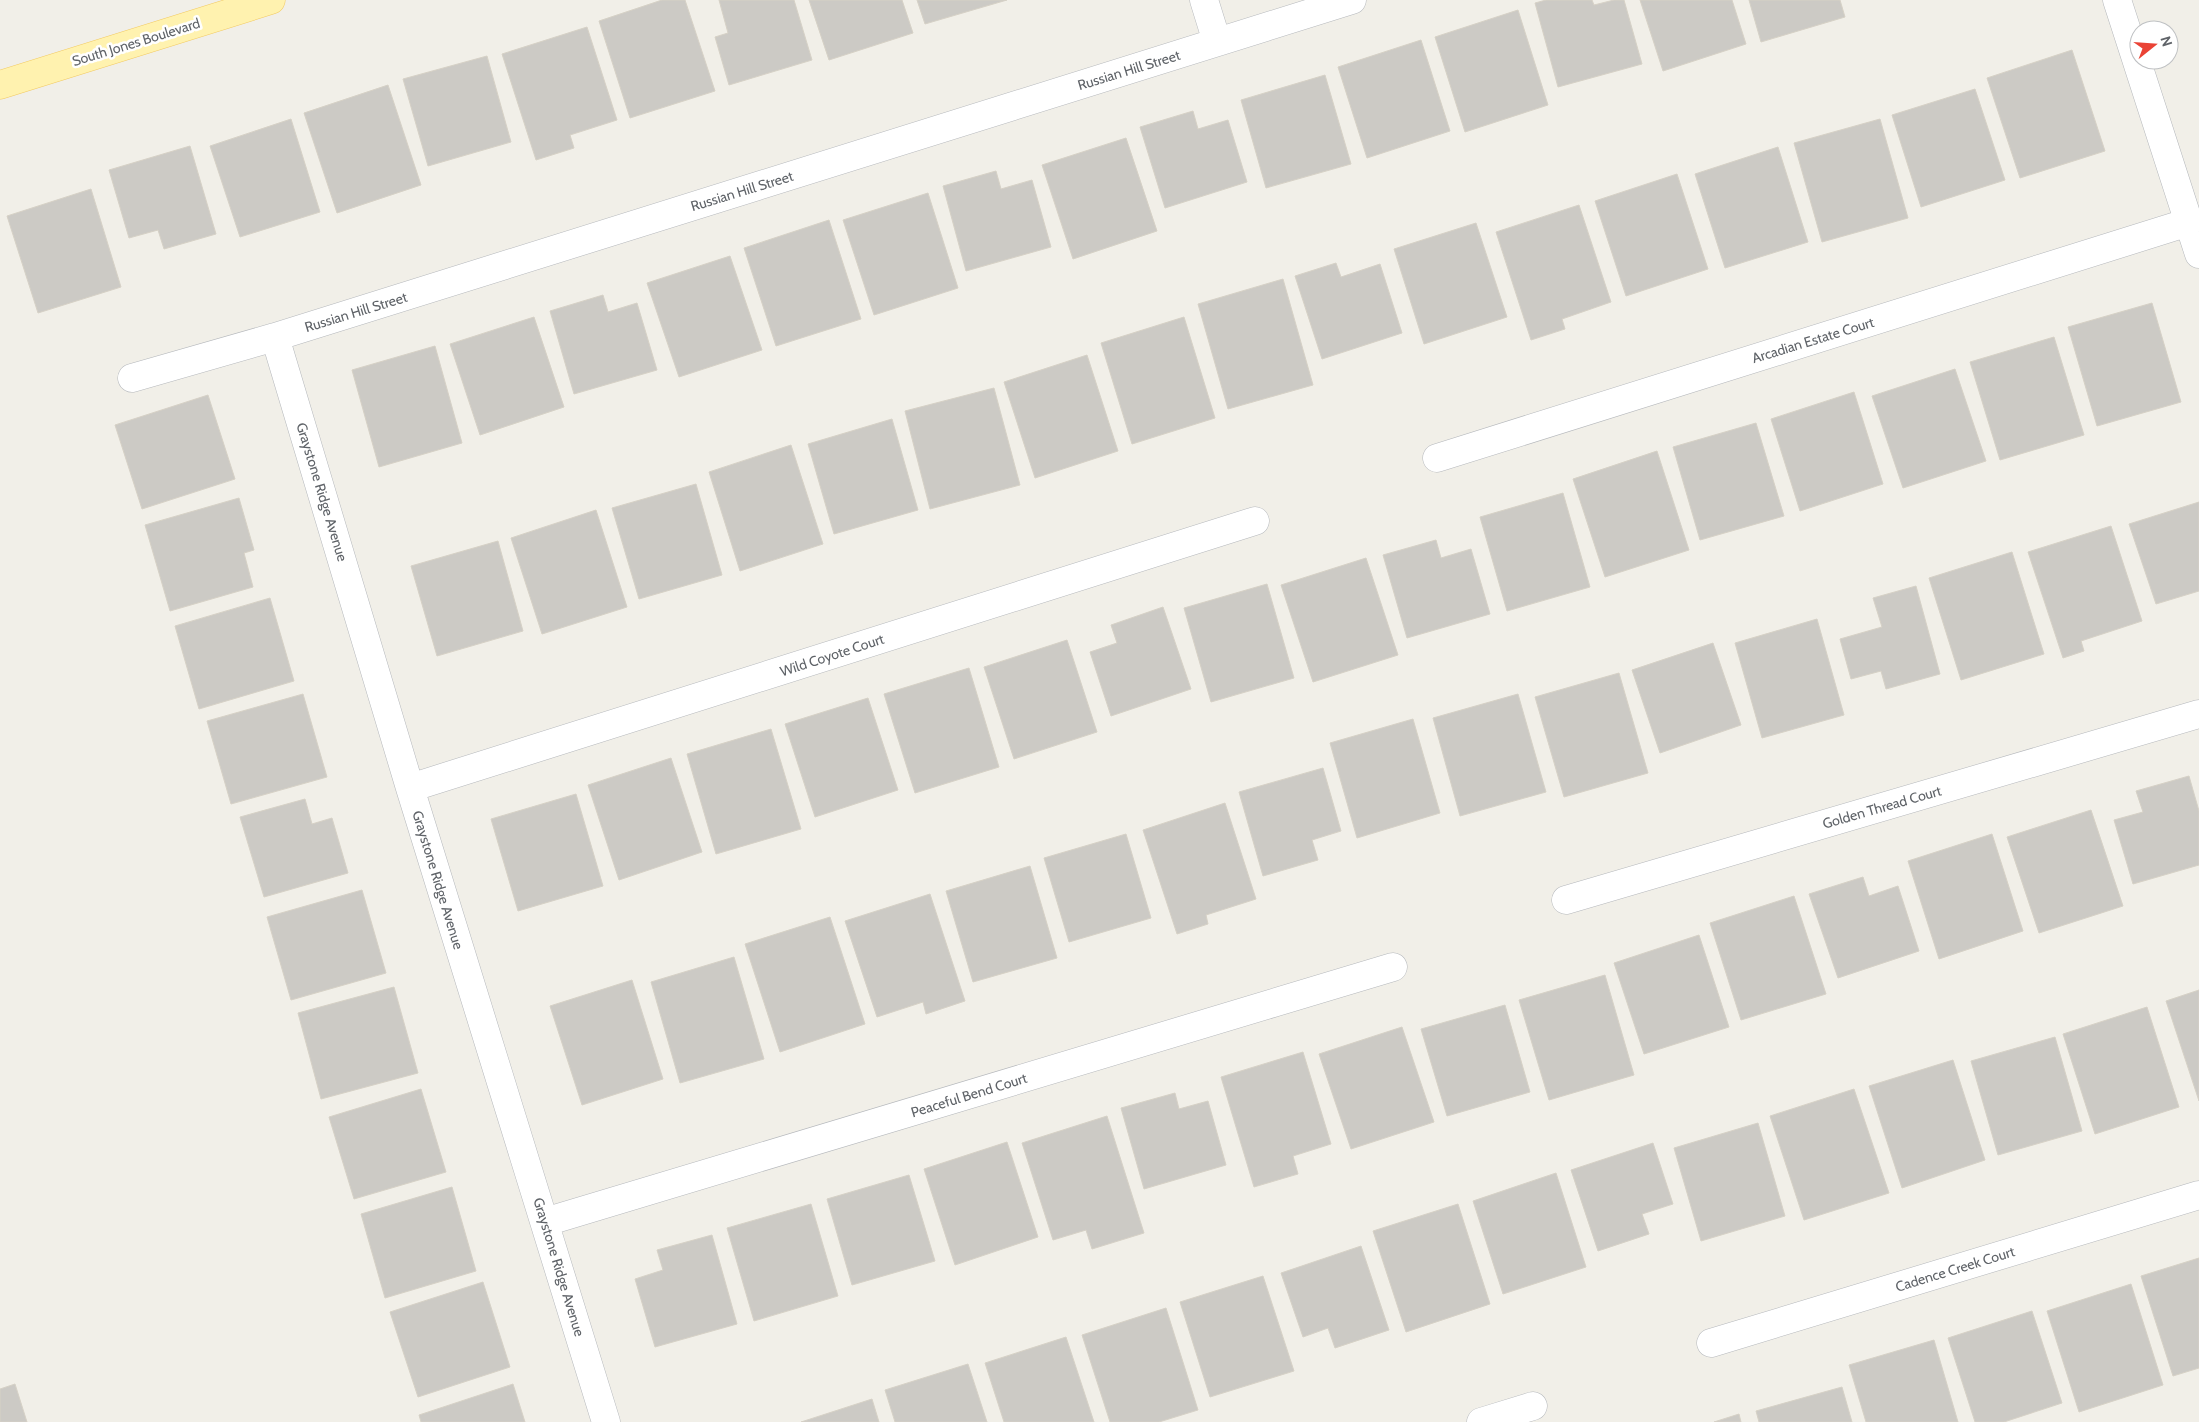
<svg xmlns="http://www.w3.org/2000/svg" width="2199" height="1422" font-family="Cabin,sans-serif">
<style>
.building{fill:#cccac5;stroke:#d6d1c6}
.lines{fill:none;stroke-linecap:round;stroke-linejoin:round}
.street-casing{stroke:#b5b8bc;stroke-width:29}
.primary-casing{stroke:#f2c960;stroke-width:29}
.street{stroke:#fff;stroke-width:28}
.primary{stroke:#fff2af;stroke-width:28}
.labels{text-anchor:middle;stroke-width:5;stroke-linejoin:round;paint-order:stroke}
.street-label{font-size:14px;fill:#5f6368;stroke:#fff}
</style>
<rect width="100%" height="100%" fill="#f1efe8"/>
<path class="building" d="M662,0h23l30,91 -85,27 -31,-97z
M719,0h75l18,60 -83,25 -14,-48 13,-4z
M809,0h93l11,33 -84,27z
M917,0h90l-82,24z
M1546,0h46l2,5 20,-5h10l18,64 -84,23 -23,-84z
M1640,0h92l14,44 -83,27z
M1749,0h91l5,17 -84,25z
M1518,10l30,95 -83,27 -30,-95z
M587,27l30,93 -47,15 4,13 -38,12 -34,-106z
M1421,40l29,91 -83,27 -29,-91z
M2072,50l33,101 -85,27 -33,-100z
M487,56l24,86 -83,24 -25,-87z
M1325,75l26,89 -85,24 -25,-88z
M388,85l33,100 -84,28 -33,-100z
M1975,89l30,91 -84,27 -29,-92z
M1193,111l5,18 30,-9 19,62 -82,26 -25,-81z
M291,119l29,93 -80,25 -30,-91z
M1880,119l28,99 -86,24 -28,-99z
M1126,138l31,93 -84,28 -31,-94z
M190,146l26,88 -52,15 -6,-19 -29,8 -20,-68z
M1778,147l30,95 -83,26 -30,-94z
M996,171l5,18 31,-9 19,67 -85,24 -23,-85z
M1677,174l31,95 -82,27 -31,-95z
M91,189l30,98 -83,26 -31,-97z
M928,193l30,95 -84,27 -31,-95z
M1579,205l32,97 -49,17 3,10 -34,11 -35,-108z
M829,220l32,99 -85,27 -32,-98z
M1476,223l31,94 -83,27 -30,-95z
M730,256l32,94 -83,27 -32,-94z
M1336,263l5,14 39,-13 22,69 -80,26 -27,-83z
M1283,279l30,106 -85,24 -30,-105z
M603,295l5,17 29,-9 20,67 -83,24 -24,-83z
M2152,303l29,99 -84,24 -29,-99z
M534,317l30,90 -84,28 -30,-91z
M1184,317l31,101 -83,26 -31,-101z
M2054,337l30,98 -84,25 -30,-98z
M435,346l27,97 -83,24 -27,-97z
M1087,355l31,96 -83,27 -31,-96z
M1955,369l31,92 -83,27 -31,-92z
M994,388l26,97 -90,24 -25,-98z
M1854,392l29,92 -83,27 -29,-92z
M208,395l27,84 -93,30 -27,-84z
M892,419l26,91 -84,24 -26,-90z
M1756,423l28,93 -84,24 -27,-93z
M791,445l32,99 -83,27 -31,-99z
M1657,451l32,99 -84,27 -32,-98z
M696,484l26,91 -83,24 -27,-91z
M1563,493l27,94 -83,24 -27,-94z
M239,498l15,52 -10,3 9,34 -83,24 -25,-86z
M2199,502v89l-43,13 -27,-80z
M596,510l31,97 -85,27 -31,-96z
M2111,526l31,95 -61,20 3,10 -21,7 -35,-106z
M1436,540l5,18 30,-9 19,65 -83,24 -24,-83z
M498,541l25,90 -86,25 -26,-90z
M2012,552l32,102 -83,26 -32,-102z
M1366,558l32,97 -85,27 -32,-97z
M1267,584l27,94 -83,24 -27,-94z
M1916,586l24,88 -54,15 -5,-18 -30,8 -11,-40 42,-12 -9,-29z
M270,598l24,83 -95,28 -24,-83z
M1163,607l28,82 -80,27 -21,-64 27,-9 -6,-18z
M1817,619l27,96 -82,23 -27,-95z
M1067,640l30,92 -83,27 -30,-92z
M1713,643l28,82 -81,28 -28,-83z
M969,668l30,99 -84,26 -31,-99z
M1619,673l29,100 -84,24 -29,-100z
M303,694l24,83 -96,27 -24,-83z
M1518,694l28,98 -86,24 -27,-98z
M868,698l30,92 -83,27 -30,-93z
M1413,719l27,94 -83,25 -27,-95z
M771,729l30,100 -85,25 -29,-100z
M671,758l31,94 -83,28 -31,-95z
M1323,768l18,63 -29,9 6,20 -55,16 -24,-84z
M2189,776l10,35v54l-66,19 -19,-64 29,-8 -7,-21z
M576,794l27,92 -85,25 -27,-92z
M305,799l7,25 20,-6 16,55 -84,24 -24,-80z
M1225,803l31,96 -50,16 2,9 -31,10 -34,-104z
M2091,810l32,96 -84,27 -32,-96z
M1126,834l25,84 -82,24 -25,-84z
M1992,834l31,97 -84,28 -31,-98z
M1030,866l27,92 -84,24 -27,-91z
M1863,877l6,19 29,-10 21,65 -81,27 -29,-84z
M362,890l24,83 -95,27 -24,-83z
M930,894l35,107 -39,13 -3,-12 -46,15 -32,-96z
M1794,896l32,98 -85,26 -31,-97z
M830,917l35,107 -85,28 -35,-108z
M1699,935l30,92 -85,27 -30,-91z
M734,957l30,102 -84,24 -29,-101z
M1605,975l29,100 -85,25 -30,-100z
M632,980l31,99 -81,26 -32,-99z
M394,987l24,86 -97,26 -23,-86z
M2199,990v111l-33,-100z
M1505,1005l25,87 -83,24 -26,-87z
M2147,1007l32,100 -84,27 -32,-100z
M1402,1027l32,95 -83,27 -32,-95z
M2055,1037l27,94 -84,24 -27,-94z
M1303,1052l28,92 -38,12 5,18 -44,13 -33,-110z
M1953,1060l32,100 -83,28 -33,-102z
M421,1089l25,83 -92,27 -25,-82z
M1854,1089l35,104 -85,27 -34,-104z
M1175,1093l4,16 29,-8 18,64 -82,24 -23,-81z
M1107,1116l37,117 -52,16 -6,-19 -33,10 -31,-97z
M1758,1123l27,93 -84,25 -27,-93z
M1007,1142l31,95 -83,28 -31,-96z
M1653,1143l20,61 -31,10 7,20 -51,17 -27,-81z
M1556,1173l30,94 -83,27 -30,-93z
M909,1175l26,86 -83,24 -25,-86z
M452,1187l24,84 -91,27 -24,-84z
M811,1204l27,92 -84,25 -27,-93z
M1458,1204l32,100 -84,28 -33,-101z
M712,1235l25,89 -82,23 -20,-68 28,-9 -6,-20z
M1361,1246l28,84 -54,18 -7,-20 -25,9 -22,-64z
M2199,1258v110l-26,8 -32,-100z
M1263,1276l31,95 -84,26 -30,-95z
M483,1282l27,85 -92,30 -28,-85z
M2131,1284l32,101 -84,27 -32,-101z
M1166,1308l32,102 -39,12h-49l-28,-87z
M2032,1311l30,92 -58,19h-29l-27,-84z
M1066,1337l28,85h-90l-19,-59z
M1934,1340l24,82h-92l-17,-57z
M968,1364l19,58h-92l-10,-32z
M15,1384l12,38h-27v-33z
M513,1384l12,38h-104l-2,-7z
M1842,1387l10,35h-93l-3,-11z
M872,1399l7,23h-78z
M1739,1414l2,8h-27z"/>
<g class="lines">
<g class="street-casing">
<path id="street" d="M1204,0l13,42
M2117,0l82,254
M275,337l135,451 196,634
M132,378l143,-41 1077,-337
M1437,458l752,-236
M410,788l845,-267
M1566,900l633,-186
M545,1222l848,-255
M1711,1343l488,-148
M1481,1422l52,-16"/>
</g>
<g class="primary-casing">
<path id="primary" d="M0,85l271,-85"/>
</g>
<use href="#street" class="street"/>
<use href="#primary" class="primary"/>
</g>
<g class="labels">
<g class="street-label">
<text transform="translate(136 42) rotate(-17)" y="5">South Jones Boulevard</text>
<text transform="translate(1129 70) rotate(-17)" y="5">Russian Hill Street</text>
<text transform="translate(742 191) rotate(-17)" y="5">Russian Hill Street</text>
<text transform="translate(356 312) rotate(-17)" y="5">Russian Hill Street</text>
<text transform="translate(1813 340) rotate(-17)" y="5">Arcadian Estate Court</text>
<text transform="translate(322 492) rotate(73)" y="5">Graystone Ridge Avenue</text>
<text transform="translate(832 655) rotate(-18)" y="5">Wild Coyote Court</text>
<text transform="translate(1882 807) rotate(-16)" y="5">Golden Thread Court</text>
<text transform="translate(438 880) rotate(73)" y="5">Graystone Ridge Avenue</text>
<text transform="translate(969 1095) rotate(-17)" y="5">Peaceful Bend Court</text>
<text transform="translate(559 1267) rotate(73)" y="5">Graystone Ridge Avenue</text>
<text transform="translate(1955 1269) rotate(-17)" y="5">Cadence Creek Court</text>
</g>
</g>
<g transform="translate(2154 45) rotate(73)"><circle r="24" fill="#ffffff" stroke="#bfc1c3"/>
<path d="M0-4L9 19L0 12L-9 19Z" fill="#ea4335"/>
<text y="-8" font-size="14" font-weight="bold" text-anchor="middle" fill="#5f6368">N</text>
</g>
</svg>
